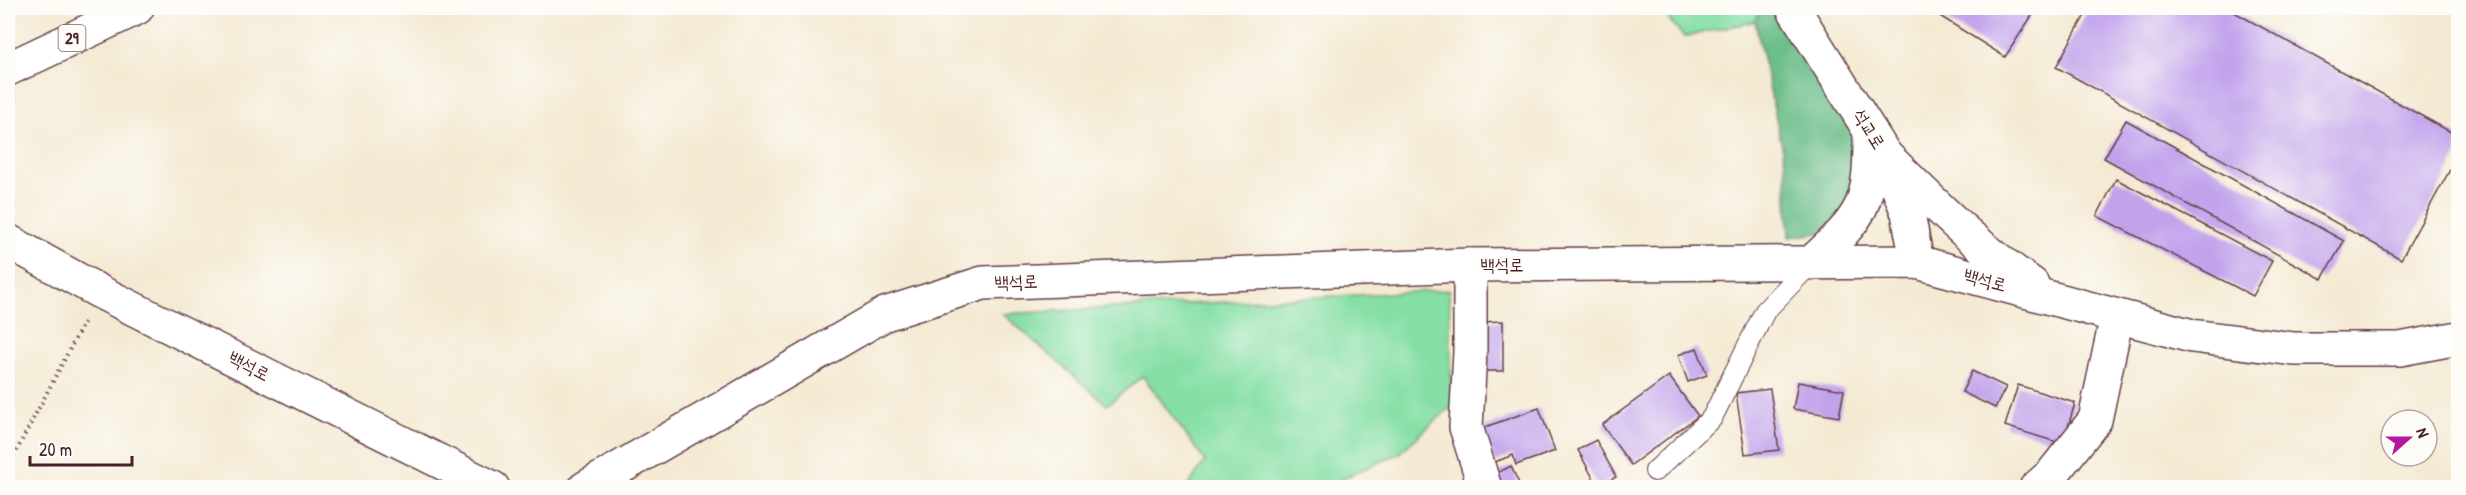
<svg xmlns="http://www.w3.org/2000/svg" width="2466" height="495" font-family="'Patrick Hand','Poor Story',sans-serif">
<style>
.green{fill:#85dfa5;stroke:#687f68;stroke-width:1.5}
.forest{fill:#6cbe8a;stroke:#5b6e5a;stroke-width:1.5}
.building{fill:#c1a3ec}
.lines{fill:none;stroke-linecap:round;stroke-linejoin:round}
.service-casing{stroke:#643d44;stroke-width:22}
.minor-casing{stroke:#643d44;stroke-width:36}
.tertiary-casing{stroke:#643d44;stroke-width:36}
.trunk-casing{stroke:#643d44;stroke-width:36}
.path{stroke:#643d44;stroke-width:4;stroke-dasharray:1.5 4.5;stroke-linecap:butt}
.service{stroke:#fff;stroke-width:20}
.minor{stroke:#fff;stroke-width:33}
.tertiary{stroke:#fff;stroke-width:33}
.trunk{stroke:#fff;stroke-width:33}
.labels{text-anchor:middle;stroke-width:4.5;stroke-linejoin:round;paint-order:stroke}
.shield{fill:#fdfcf7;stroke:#806168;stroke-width:1.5}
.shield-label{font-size:16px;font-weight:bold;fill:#4a1f2b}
.street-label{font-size:18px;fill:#4a1f2b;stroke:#fdfcf7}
</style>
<rect width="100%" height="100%" fill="#fdfcf7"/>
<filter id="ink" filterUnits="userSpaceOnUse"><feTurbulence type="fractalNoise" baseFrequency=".0167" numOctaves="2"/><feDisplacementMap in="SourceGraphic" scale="12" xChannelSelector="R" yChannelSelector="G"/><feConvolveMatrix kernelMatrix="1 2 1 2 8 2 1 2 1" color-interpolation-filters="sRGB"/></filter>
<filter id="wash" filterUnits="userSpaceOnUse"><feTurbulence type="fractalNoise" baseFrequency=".008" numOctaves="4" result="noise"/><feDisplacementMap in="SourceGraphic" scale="24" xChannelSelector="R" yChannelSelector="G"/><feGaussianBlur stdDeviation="1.35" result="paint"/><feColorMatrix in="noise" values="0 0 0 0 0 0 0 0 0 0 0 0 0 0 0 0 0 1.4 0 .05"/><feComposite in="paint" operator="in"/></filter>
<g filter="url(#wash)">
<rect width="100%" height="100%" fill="#f4ead3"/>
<path class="green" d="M1659,8h103l-7,13 -71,16z
M1449,290l3,116 -54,48 -75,33h-136l18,-26 -62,-85 -36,29 -104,-91z"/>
<path class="forest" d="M1762,8h8l11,11 79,114 -8,69 -31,31 -32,4 -4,-77 -30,-139z"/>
<g id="blocks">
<path class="building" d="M1927,8h110l-32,49z
M2089,8h138l231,128v19l-57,104 -345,-192z
M2126,120l218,121 -22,38 -218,-121z
M2116,179l156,82 -19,35 -156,-80z
M1503,321v50h-22v-49z
M1697,348l10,27 -19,7 -10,-27z
M1972,371l34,16 -11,21 -33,-16z
M1669,376l29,40 -67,49 -29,-40z
M1798,382l46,8 -5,27 -46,-8z
M2018,385l57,18 -12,41 -58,-18z
M1770,389l9,61 -34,4 -9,-61z
M1539,408l16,43 -39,14 -3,-10 -18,7 -13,-34z
M1596,440l20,37 -18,10 -20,-37z
M1511,466l10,22h-20l-6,-14z
M2068,480l19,8h-22z"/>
</g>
</g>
<g filter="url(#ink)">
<use href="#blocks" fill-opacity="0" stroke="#643d44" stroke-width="1.5"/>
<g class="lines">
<g class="service-casing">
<path id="service" d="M1655,471l57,-53 53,-107 46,-48"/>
</g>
<g class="minor-casing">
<path id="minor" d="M1793,8l92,147 23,58 9,49
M1470,265v87l-4,75 19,61
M2036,488l16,-14 43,-54 22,-104"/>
</g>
<g class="tertiary-casing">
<path id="tertiary" d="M1885,155c47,46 92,93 147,129
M8,241l92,51 393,196
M1811,263c55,-50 59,-58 59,-132
M585,488l300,-174 98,-31 487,-18 447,-3 275,74 102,13h106l58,-11"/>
</g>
<g class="trunk-casing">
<path id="trunk" d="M8,69l129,-61"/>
</g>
<path class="path" d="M8,467l76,-145"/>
<use href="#service" class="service"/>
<use href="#minor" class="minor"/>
<use href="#tertiary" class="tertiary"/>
<use href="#trunk" class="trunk"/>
</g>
</g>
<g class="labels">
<rect class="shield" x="58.5" y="25" width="27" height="26" rx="4.5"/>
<g class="shield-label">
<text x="72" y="44">29</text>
</g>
<g class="street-label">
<text transform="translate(1869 129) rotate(58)" y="6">석교로</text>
<text x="1502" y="271">백석로</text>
<text transform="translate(1985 280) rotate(15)" y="6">백석로</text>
<text transform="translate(1016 282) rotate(-2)" y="6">백석로</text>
<text transform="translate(249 366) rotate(27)" y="6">백석로</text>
</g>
</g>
<rect width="2466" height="495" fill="none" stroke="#fdfcf7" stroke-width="30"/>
<g transform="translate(2409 438) rotate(69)"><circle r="28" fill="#fdfcf7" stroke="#b5a4a5" stroke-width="1.5"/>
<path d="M0-4.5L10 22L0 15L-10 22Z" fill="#b5179e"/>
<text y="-9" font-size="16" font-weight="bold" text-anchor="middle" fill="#4a1f2b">N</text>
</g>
<path d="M30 456v9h102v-9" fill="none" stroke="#4a1f2b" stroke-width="3"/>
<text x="39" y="456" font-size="18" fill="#4a1f2b" stroke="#fdfcf7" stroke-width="4.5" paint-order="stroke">20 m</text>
</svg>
